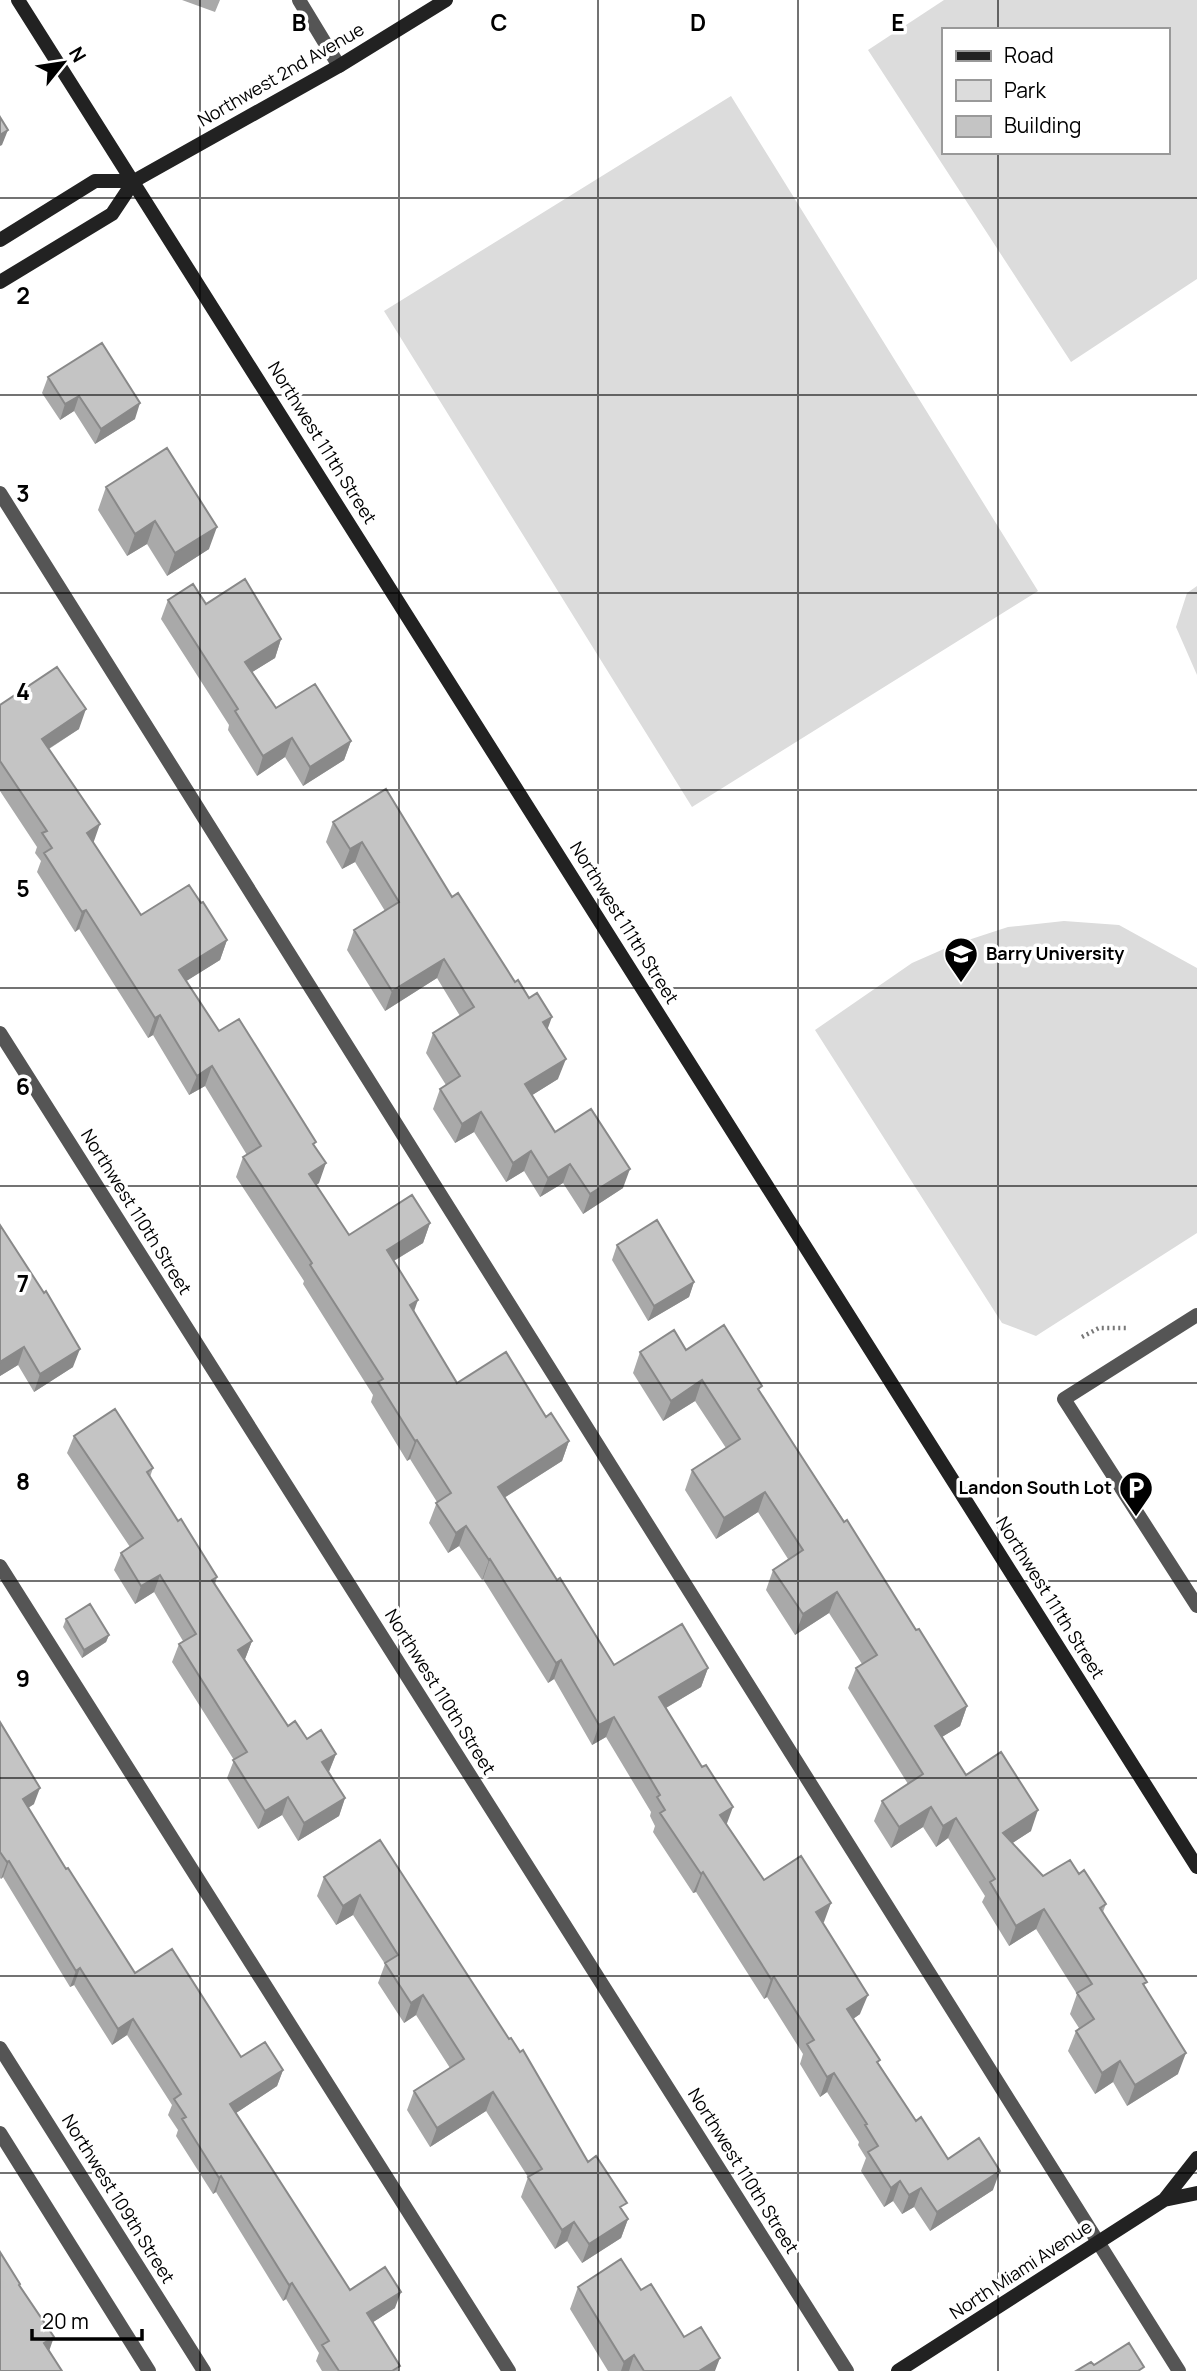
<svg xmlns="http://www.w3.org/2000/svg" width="1197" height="2371" font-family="Manrope,sans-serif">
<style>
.green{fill:#dcdcdc;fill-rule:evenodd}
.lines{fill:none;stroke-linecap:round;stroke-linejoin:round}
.path{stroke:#777;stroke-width:4.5;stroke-dasharray:2 3.5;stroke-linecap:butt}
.lane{stroke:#555;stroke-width:14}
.street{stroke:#555;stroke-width:14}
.secondary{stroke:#222;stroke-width:14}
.wall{fill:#a9a9a9}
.shaded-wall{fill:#898989}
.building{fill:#c4c4c4;stroke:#898989;stroke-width:2}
.grid{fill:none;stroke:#000;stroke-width:2;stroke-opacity:0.55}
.labels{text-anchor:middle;stroke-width:7;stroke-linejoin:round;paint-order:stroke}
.street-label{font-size:18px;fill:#000;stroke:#fff}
.poi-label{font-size:18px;font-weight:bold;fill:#000;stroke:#fff;text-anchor:start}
.grid-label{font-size:23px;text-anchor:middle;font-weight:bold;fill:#000;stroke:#fff;stroke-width:7;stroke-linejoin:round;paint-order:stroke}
</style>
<rect width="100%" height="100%" fill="#fff"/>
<path class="green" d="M944,0h253v279l-126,83 -203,-312zM943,30h224v122h-224z
M731,96l307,495 -346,216 -308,-496z
M1197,586v89l-21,-48 11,-34z
M1064,921l55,4 78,43v265l-161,103 -34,-13 -187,-293 97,-67 41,-18 55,-18z"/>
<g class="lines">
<path class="path" d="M1082,1337l17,-9h27"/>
<path class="lane" d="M299,0l40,66
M0,493l1179,1878
M1197,1315l-133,84 133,207
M0,1566l509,805"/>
<path class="street" d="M0,1033l847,1338
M0,2048l204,323
M0,2133l149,238"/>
<path class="secondary" d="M18,0l1179,1867
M0,240l95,-59h39
M0,282l112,-68 22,-33 205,-115 107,-66
M1164,2200l33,-7
M898,2371l266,-171 33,-42"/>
</g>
<path class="wall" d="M182,0h38l-5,12z
M48,377l87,42 -40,25 -21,-33 -14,9 -18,-27z
M106,487l103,62 -42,27 -20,-32 -20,12 -29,-46z
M168,600l38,4 75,35 -6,19 -23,14 24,36 75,33 -7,19 -41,26 -18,-29 -28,19 -29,-46 1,-5 -68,-106z
M0,705l79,24 -30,20 45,94 47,72 60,-12 26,37 -7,20 -34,21 33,50 95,115 5,37 -3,2 33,50 81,-12 -7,20 -29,18 20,51 43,71 89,34 23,24 -7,20 -58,37 53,82 57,85 94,3 -7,19 -35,21 60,116 38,56 67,23 -9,20 38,91 -7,5 26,45 37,57 32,38 45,31 -63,41 -16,-24 -12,7 -9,-13 -9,6 -23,-36 5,-13 -8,-13 1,-3 -32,-50 -7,5 -20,-33 3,-10 -36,-57 -3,2 -68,-107 -3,1 -40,-61 2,-6 -5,-10 1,-4 -45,-75 -14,8 -38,-66 -6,4 -65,-104 -1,1 -23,-34 -11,7 -19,-30 8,-21 -27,-43 -3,2 -36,-59 2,-7 -70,-111 1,-3 -68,-104 7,-20 4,-2 -42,-69 -16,9 -36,-60 -5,3 -69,-109 -4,3 -38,-60 4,-11 -6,-8 2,-6 -37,-56z
M333,822l119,75 63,85 32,47 11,50 -26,16 23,37 68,56 -40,26 -20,-31 -23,14 -16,-26 -18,11 -32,-50 -19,11 -22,-34 7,-20 6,-4 -20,-32 7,-20 27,-17 -23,-38 -52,33 -38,-61 7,-20 31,-19 -30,-49 -13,7 -16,-27z
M0,1225l73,142 -39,25 -16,-27 -18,11z
M617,1245l77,37 -5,15 -41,24 -36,-61z
M686,1350l74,42 36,56 171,258 -7,20 -18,11 24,38 65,56 -19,12 31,33 36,-2 27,30 -3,8 42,76 33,86 -51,32 -14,-24 -18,12 -27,-43 8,-20 3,-3 -9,-14 7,-20 -41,-65 -27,17 -27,-44 3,-6 -37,-58 -12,9 -13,-20 -32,21 -17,-27 8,-20 26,-17 -60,-96 8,-20 6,-4 -33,-51 -34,22 -29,-45 7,-20 15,-11 -30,-47 -42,27 -31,-49 7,-20 34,-22 -31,-47 -32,20 -30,-48 7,-21z
M74,1436l79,32 -3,9 28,44 39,56 -2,7 37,57 -7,18 43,67 19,13 29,15 -7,18 16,26 -6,18 -41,25 -16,-26 -24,14 -31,-51 7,-18 -62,-98 7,-18 4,-3 -29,-49 -19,12 -21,-34 7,-17 9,-6 -63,-94z
M66,1619l43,16 -3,7 -24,16 -19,-31z
M0,1722l34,82 -6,4 38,61 69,104 106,84 42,13 -6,16 -41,27 114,177 45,18 -22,14 26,49h-77l-6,-10 3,-8 -33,-54 -3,2 -67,-109 -3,2 -37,-58 2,-6 -10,-15 4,-10 -45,-70 -15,10 -38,-60 -4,2 -67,-110 -2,2 -1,-1z
M380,1840l208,322 40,57 -7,19 -39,25 -15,-22 -12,8 -34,-52 7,-20 -42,-66 -56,36 -23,-37 7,-19 36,-23 -34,-53 -12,8 -26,-40 7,-19 -32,-49 -17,10 -19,-29 7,-19z
M578,2287l63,3 74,81h-107l-38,-62z"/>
<path class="shaded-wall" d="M8,130l-6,15 -2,1v-11z
M79,396l-5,15 -14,9 5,-16z
M140,403l-5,16 -40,25 6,-15z
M155,521l-8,23 -20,12 8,-22z
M217,527l-8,22 -42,27 8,-23z
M281,639l-6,19 -37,23 7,-19z
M86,709l-7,20 -45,29 8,-19z
M292,738l-7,19 -28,19 6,-20z
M351,741l-7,19 -41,26 7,-19z
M100,824l-7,20 -6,-11z
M362,842l-7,20 -13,7 8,-20z
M86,910l-7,19 -4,3 7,-20z
M227,940l-7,20 -48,30 7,-20z
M444,959l-7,19 -52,33 7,-20z
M160,1015l-7,20 -5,3 7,-20z
M552,1017l-7,19 -2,-14z
M566,1059l-8,20 -40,25 7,-20z
M212,1066l-7,20 -16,9 8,-19z
M481,1112l-7,20 -19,11 7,-19z
M531,1151l-7,20 -18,11 7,-19z
M326,1163l-7,20 -17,11 7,-20z
M570,1164l-7,19 -23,14 8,-19z
M630,1169l-7,19 -40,26 7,-20z
M430,1223l-7,20 -43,26 7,-19z
M694,1282l-5,15 -41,24 6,-15z
M418,1300l-7,20 -1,-15z
M24,1347l-6,18 -18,11v-14z
M80,1349l-7,18 -39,25 6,-18z
M702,1380l-7,21 -32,20 8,-20z
M417,1440l-7,19 -3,2 8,-20z
M569,1441l-7,20 -71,45 7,-19z
M765,1492l-7,20 -42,27 8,-21z
M466,1526l-7,20 -11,7 8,-20z
M490,1559l-7,20 -1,1 7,-20z
M160,1575l-6,17 -19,12 6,-18z
M837,1592l-8,21 -34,22 8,-21z
M109,1635l-3,7 -24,16 2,-8z
M252,1641l-7,18 -13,8 6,-17z
M561,1660l-7,19 -6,4 8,-20z
M708,1668l-7,19 -49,29 7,-19z
M967,1706l-7,20 -33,20 8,-20z
M614,1717l-8,20 -14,8 7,-20z
M336,1754l-7,17 -13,9 6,-18z
M40,1788l-6,16 -17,11 6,-16z
M288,1797l-6,18 -24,14 7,-18z
M345,1798l-6,18 -41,25 6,-18z
M733,1807l-7,19 -6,-11z
M931,1807l-8,20 -32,21 8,-21z
M1038,1810l-7,21 -35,23 7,-21z
M956,1818l-8,20 -12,9 7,-21z
M9,1861l-6,16 -2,2 6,-17z
M703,1872l-7,20 -3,1 8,-19z
M360,1895l-7,20 -17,10 7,-19z
M831,1903l-7,19 -16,10 8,-20z
M1044,1909l-8,20 -27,17 7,-20z
M80,1968l-6,17 -4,2 6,-16z
M774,1977l-7,20 -3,2 7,-20z
M423,1995l-7,20 -12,8 7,-20z
M868,1995l-8,19 -20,14 7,-19z
M133,2019l-6,16 -15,10 6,-16z
M1186,2053l-8,21 -51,32 8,-21z
M1120,2061l-7,21 -18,12 7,-21z
M283,2070l-6,16 -53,35 6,-17z
M834,2073l-7,19 -7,5 7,-20z
M493,2092l-7,19 -56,36 7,-19z
M1000,2171l-7,19 -63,41 7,-19z
M221,2176l-5,16 -3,2 6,-16z
M900,2181l-7,20 -9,6 7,-19z
M921,2188l-7,19 -12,7 7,-19z
M628,2219l-7,19 -39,25 7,-19z
M574,2222l-7,19 -12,8 7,-19z
M292,2283l-6,16 -3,2 6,-16z
M401,2292l-6,16 -34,22 6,-17z
M54,2337l-7,20 -3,-14z
M634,2355l-5,16h-8l3,-9z
M720,2358l-5,13h-16z"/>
<path class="building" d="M0,117l8,13 -8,5z
M102,343l38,60 -39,26 -22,-33 -14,8 -17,-27z
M167,448l50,79 -42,26 -20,-32 -20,13 -29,-47z
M245,579l36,60 -36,23 31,46 39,-24 36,57 -41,26 -18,-29 -29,18 -28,-45 3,-2 -70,-109 25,-16 13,20z
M57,667l29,42 -44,30 58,85 -13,9 54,82 48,-30 12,18 2,-1 24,38 -48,30 40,61 20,-12 77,123 -3,2 13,19 -17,11 40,61 63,-40 18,28 -43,27 31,50 -8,5 47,78 49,-31 40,65 5,-4 18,28 -71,46 59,93 3,-2 54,87 68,-41 26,44 -49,29 43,70 4,-2 27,42 -13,8 44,65 37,-24 30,47 -15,9 52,83 -21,14 33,51 -3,2 39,59 5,-4 27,42 31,-21 21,33 -63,41 -16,-24 -12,7 -9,-14 -9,7 -23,-36 10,-6 -13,-21 2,-1 -33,-51 -7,4 -20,-33 7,-4 -40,-63 -3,2 -68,-107 -2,2 -41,-61 5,-3 -8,-13 3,-2 -46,-78 -15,8 -38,-65 -5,3 -66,-104 -1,1 -23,-34 -10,7 -20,-30 15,-10 -34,-53 -2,1 -37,-59 5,-3 -73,-114 2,-2 -69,-106 18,-11 -49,-80 -15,10 -37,-61 -5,3 -69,-108 -4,2 -38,-59 8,-5 -10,-15 5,-2 -47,-70v-56z
M386,789l66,108 6,-4 57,89 3,-2 11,18 8,-5 15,24 -9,5 23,37 -41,25 30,48 36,-23 39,60 -40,25 -20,-30 -22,14 -17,-27 -18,12 -32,-51 -19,12 -22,-35 20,-13 -27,-43 41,-26 -30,-48 -52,32 -38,-61 45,-28 -37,-60 -12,7 -17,-27z
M657,1220l37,62 -40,24 -37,-61z
M0,1225l44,68 2,-2 34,58 -40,25 -16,-27 -24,15z
M724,1325l38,61 -4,3 38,59 48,74 3,-2 69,110 3,-1 48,77 -32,20 31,49 35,-23 37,58 -35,23 40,43 27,-16 9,14 5,-4 22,34 -6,4 47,74 -4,2 43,69 -51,32 -15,-24 -18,12 -26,-42 18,-12 -17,-26 15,-9 -48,-75 -28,17 -26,-44 5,-3 -39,-61 -13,8 -12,-19 -32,20 -17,-26 41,-27 -67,-106 21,-13 -40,-63 -34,22 -30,-44 30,-20 -38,-58 -41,26 -32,-48 48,-31 -38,-59 -31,21 -31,-49 34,-22 12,20z
M115,1409l38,59 -6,4 31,49 3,-2 36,58 -5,3 40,61 -14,9 50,76 7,-5 12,18 14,-9 15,24 -14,8 23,36 -41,25 -16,-26 -23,14 -32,-51 14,-8 -68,-108 17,-10 -36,-59 -19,11 -20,-33 22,-15 -69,-102z
M90,1604l19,31 -25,15 -18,-31z
M0,1722l40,66 -17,11 43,70 2,-1 67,105 37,-24 69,108 24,-15 18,28 -53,34 120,186 35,-23 16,25 -34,21 33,53 -8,5h-53l-17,-26 7,-4 -37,-58 -3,2 -68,-109 -2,2 -37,-59 4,-2 -12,-18 7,-5 -48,-75 -15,10 -38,-61 -4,3 -67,-110 -2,1 -7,-10z
M380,1840l129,199 2,-1 9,14 3,-2 65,112 8,-6 31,47 -7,4 8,12 -39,25 -15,-22 -12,8 -34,-53 14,-8 -49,-77 -56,36 -23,-37 50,-32 -41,-64 -12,8 -26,-40 13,-8 -38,-60 -17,11 -19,-29z
M0,2252l20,32 -1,1 35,52 -10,6 18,28h-62z
M621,2259l20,31 10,-6 33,53 17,-10 19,31 -21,13h-55l-10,-16 -10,7 -46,-75z
M1129,2343l15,24 -6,4h-62l15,-9 3,3z"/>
<path class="grid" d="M200,0v2371M399,0v2371M598,0v2371M798,0v2371M998,0v30M998,152v2219M0,198h1197M0,395h1197M0,593h1197M0,790h1197M0,988h1197M0,1186h1197M0,1383h1197M0,1581h1197M0,1778h1197M0,1976h1197M0,2173h1197"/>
<defs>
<g id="university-pin" transform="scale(1.75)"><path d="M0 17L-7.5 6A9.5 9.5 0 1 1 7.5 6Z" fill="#000" stroke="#fff"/><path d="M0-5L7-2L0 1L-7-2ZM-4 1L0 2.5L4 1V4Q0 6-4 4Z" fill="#fff"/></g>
<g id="parking-pin" transform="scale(1.75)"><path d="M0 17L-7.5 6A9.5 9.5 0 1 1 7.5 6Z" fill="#000" stroke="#fff"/><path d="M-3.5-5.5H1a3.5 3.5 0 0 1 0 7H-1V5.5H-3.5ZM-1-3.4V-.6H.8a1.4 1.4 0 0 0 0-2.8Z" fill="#fff"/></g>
</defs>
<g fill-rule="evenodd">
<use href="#university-pin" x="961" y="954"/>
<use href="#parking-pin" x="1136" y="1488"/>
</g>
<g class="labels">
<g class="street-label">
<text transform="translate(281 75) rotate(-30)" y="6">Northwest 2nd Avenue</text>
<text transform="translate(322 443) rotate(58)" y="6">Northwest 111th Street</text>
<text transform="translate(624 923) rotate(58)" y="6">Northwest 111th Street</text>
<text transform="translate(136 1212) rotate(58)" y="6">Northwest 110th Street</text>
<text transform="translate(1050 1598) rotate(58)" y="6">Northwest 111th Street</text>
<text transform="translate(440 1692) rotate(58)" y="6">Northwest 110th Street</text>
<text transform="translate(743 2171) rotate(58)" y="6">Northwest 110th Street</text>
<text transform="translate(118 2199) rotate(58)" y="6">Northwest 109th Street</text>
<text transform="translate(1021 2270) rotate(-33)" y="6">North Miami Avenue</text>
</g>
<g class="poi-label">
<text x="986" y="960">Barry University</text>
<text x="1112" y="1494" text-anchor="end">Landon South Lot</text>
</g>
</g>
<g class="grid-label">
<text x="299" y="31">B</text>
<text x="499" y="31">C</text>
<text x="698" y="31">D</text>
<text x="898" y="31">E</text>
<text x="23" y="304">2</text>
<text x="23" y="502">3</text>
<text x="23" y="700">4</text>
<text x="23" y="897">5</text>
<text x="23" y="1095">6</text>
<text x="23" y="1292">7</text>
<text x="23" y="1490">8</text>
<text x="23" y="1687">9</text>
</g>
<rect x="942" y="28" width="228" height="126" fill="#ffffff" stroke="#999999" stroke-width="2"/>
<rect x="956" y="51" width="35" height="10" fill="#222222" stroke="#999999" stroke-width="2"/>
<text x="1004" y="63" font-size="21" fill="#000000">Road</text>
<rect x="956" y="80" width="35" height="21" fill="#dcdcdc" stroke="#999999" stroke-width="2"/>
<text x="1004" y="98" font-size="21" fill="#000000">Park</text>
<rect x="956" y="116" width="35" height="21" fill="#c4c4c4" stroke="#999999" stroke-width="2"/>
<text x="1004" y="133" font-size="21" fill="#000000">Building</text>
<g transform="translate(63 63) rotate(60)" stroke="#ffffff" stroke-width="5" paint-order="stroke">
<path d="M0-5L12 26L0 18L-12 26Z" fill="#000000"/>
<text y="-10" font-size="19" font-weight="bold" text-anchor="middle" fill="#000000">N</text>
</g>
<path d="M32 2329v10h110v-10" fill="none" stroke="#000000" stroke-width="3.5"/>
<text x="42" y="2329" font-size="21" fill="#000000" stroke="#ffffff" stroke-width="5" paint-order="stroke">20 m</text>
</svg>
